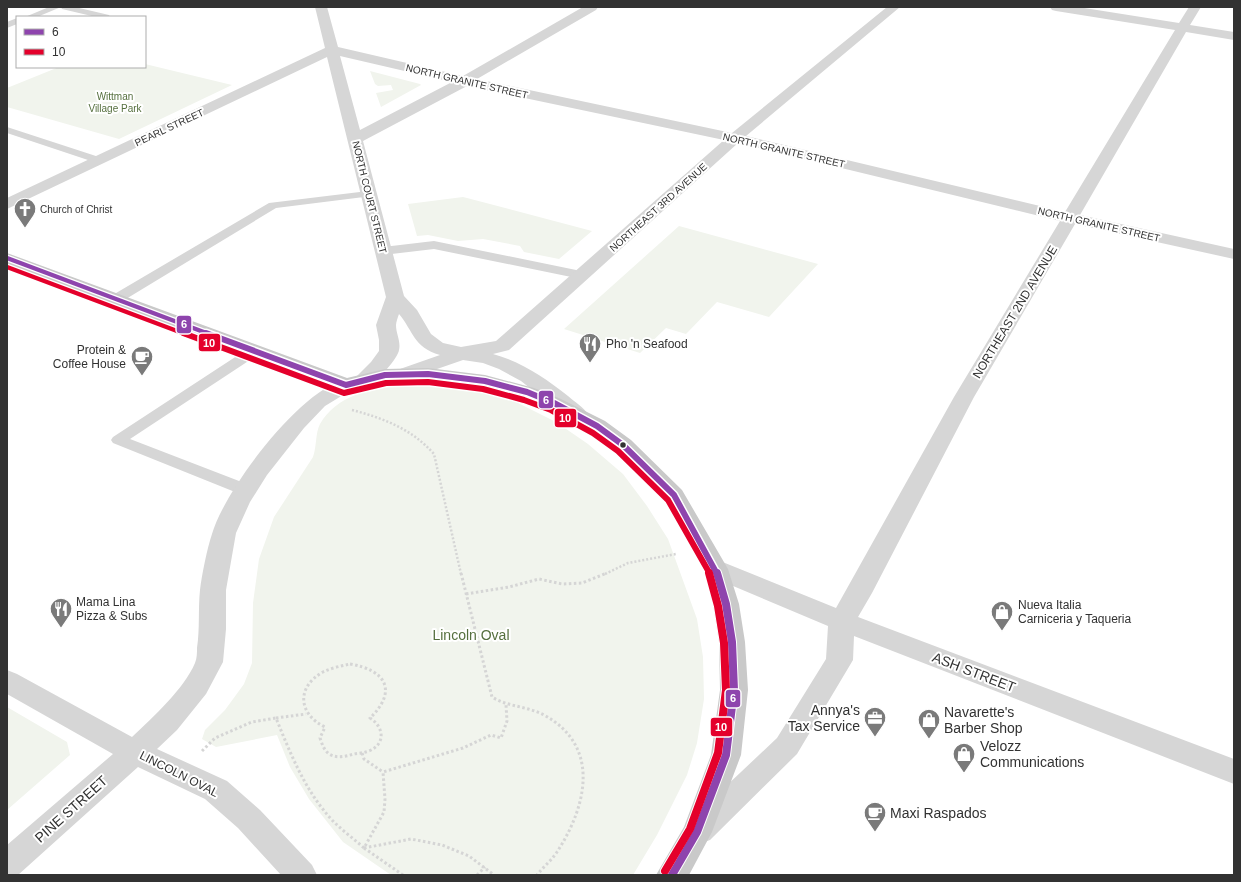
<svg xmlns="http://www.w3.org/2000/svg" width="1241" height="882" font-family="Arial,sans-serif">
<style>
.green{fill:#f1f4ed}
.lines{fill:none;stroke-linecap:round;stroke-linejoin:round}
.path-far1{stroke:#d5d5d5;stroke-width:2.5;stroke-dasharray:2 2;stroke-linecap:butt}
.path{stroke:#d5d5d5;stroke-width:3;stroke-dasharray:2.5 2.5;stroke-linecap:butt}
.lane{fill:#d6d6d6;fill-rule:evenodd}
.street{fill:#d6d6d6;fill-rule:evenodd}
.primary{fill:#c9c9c9;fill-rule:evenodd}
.bus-1-far2-casing{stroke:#fff;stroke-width:7}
.bus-1-far1-casing{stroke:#fff;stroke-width:9}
.bus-1-casing{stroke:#fff;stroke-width:10}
.bus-2-far2-casing{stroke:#fff;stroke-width:7}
.bus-2-far1-casing{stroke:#fff;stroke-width:9}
.bus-2-casing{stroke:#fff;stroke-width:10}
.bus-1-far2{stroke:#8e44ad;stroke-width:4.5}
.bus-1-far1{stroke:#8e44ad;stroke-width:6}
.bus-1{stroke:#8e44ad;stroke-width:8}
.bus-2-far2{stroke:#e4002b;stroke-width:4.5}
.bus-2-far1{stroke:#e4002b;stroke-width:6}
.bus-2{stroke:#e4002b;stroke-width:8}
.bus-dot{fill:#323232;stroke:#fff;stroke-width:1.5}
.labels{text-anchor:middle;stroke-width:4;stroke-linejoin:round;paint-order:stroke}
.far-street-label{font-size:10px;fill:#323232;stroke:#fff}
.far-park-label{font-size:10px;fill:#556f3e;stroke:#fff}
.far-poi-label{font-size:10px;fill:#323232;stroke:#fff;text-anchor:start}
.street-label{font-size:12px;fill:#323232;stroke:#fff}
.poi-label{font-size:12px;fill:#323232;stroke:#fff;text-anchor:start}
.near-park-label{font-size:14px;fill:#556f3e;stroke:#fff}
.near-street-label{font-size:14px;fill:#323232;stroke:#fff}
.near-poi-label{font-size:14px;fill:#323232;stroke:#fff;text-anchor:start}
.line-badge{stroke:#fff;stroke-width:1.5}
.badge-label{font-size:11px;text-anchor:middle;font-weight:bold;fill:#fff}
</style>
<rect width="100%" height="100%" fill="#fff"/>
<path class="green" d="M145,64l87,21 -113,54 -112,-32v-19l52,-21h86z
M370,71l50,13 1,1 -40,22 -5,-14 17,-3 -2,-5 -13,1 -3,-2z
M463,197l4,1 125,33 -33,28 -35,-7 -4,-6 -37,-7 -25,2 -30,-6 -11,1 -9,-32z
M679,226l139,38 -49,53 -52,-15 -31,32 -20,-6 -26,25 -76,-24z
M400,384h43l35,4 22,6 56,28 32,22 35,30 24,32 21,33 29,80 6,38 1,42 -7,44 -10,32 -30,60 -24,40h-242l-48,-33 -34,-43 -19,-32 -13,-32 -61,12 -14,-8 3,-9 20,-20 19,-26 8,-21 1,-60 6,-44 15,-42 39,-60c4,-11 2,-23 7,-33 16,-28 51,-36 80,-40z
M7,707l60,35 3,13 -63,55z"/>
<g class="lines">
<path class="path-far1" d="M352,410c31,8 60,19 82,44l27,120
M605,574l23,-11 48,-9"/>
<path class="path" d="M461,573l31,124c16,10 35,9 52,18 57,31 43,91 13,137 -6,9 -14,15 -20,23
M466,594l43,-7 30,-8 23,5 20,-1 25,-10
M350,664c36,6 48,27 20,54 14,9 16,26 -1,33 -5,2 -10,2 -15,3 -8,2 -17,5 -25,0 -5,-4 -7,-10 -9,-16l5,-11c-27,-13 -29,-40 -2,-55 8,-4 18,-6 27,-8z
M276,718l30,-4
M202,751l13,-13 37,-16 24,-4c15,37 30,75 58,104 9,9 20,17 30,26l20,-36 1,-13 -2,-27 80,-24 28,-13 10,3 6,-17 -1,-16
M362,753l2,6 19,13
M364,848l47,-9 31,6 27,11 25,19
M364,848l39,27
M477,875l8,-8"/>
<path class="lane" d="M49,7h26l34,8 1,2h-14l-34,-8 -1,-2 -24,10h-12z
M17,18v6l-10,4v-6z
M7,127l95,31 1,2 -1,2h-8l-87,-29z
M368,191l6,3 -2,2 -96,12 -155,94h-10l-1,-3 1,-3 158,-93z
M434,241l147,30 4,1 2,3 -2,3 -4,1 -147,-30 -51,6 -4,-1 -2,-3 2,-3 4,-1z
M254,347l5,1 2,3 -2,3 -129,85 122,47 2,4 -2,4 -6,1 -6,-1 -127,-51 -2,-3 2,-3 136,-89z"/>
<path class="street" d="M315,7h12l11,40 125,29 120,-69h15l-2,3 -119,69 255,54 155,-126h13l-154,129 319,76 110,-182 -119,-19 -4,-1 -2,-3h28l101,16 10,-16h12l-11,18 44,7v8l-48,-8 -106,183 154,34v10l-159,-35 -101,173 -102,196 -14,24 376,142v25l-380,-148 -1,24 -56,94 -87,86 -11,4 -11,-4 -4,-9 4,-9 89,-84 49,-79 2,-33 -121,-51 -3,-6 3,-6 9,-3 9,3 111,45 118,-211 106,-176 -322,-78 -229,207 -16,4c29,8 52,24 75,42 7,6 15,11 21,19l-3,5 -8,1 -8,-1 -49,-39 -22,-12 -16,-6 -20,-3 -49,17 -7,2 -7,-2 -3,-4 3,-4 40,-14c-27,-8 -26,-23 -41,-41 -1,3 -3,8 -3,11 0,9 5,16 3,25 -1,8 -20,29 -27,33 -5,3 -10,2 -15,0l-3,-4 17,-17 8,-11v-11l-3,-15 10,-28 -59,-240 -320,152v-11l318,-150zM340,56l112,26 -92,48zM467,86l257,54 -228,201 -35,6 -18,-4 -12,-9 -14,-24 -13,-14 -41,-155z
M346,379l7,2 3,4 -3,4 -28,17 -21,22 -37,47 -17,27 -14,31 -10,57v39l-3,33 -17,32 -29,36 -20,19 70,32 33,29 52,55 5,10h-36l-43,-47 -33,-29 -67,-32 -120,108h-11v-30l106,-91 -106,-60v-24l10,4 115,63c21,-20 52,-48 63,-74 2,-5 2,-10 2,-15 3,-19 1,-39 3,-58 2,-16 7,-41 12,-56 13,-45 88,-144 134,-155z"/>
<path class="primary" d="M7,253l340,125 38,-9 43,-1 57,7 49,13 27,11 44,22 26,19 51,50 46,79 11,35 6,38 3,48 -7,65 -29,77 -23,43h-33l28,-48 27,-72 9,-65 -1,-48 -6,-38 -9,-35 -39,-70 -50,-49 -26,-19 -42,-24 -27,-11 -36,-9 -56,-7 -43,1 -39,10 -7,-2 -332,-125z"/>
<g class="bus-1-far2-casing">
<path id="bus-1-far2" d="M7,258l202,76"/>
</g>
<g class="bus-1-far1-casing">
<path id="bus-1-far1" d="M206,333l140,52 39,-10 43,-1 57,7 42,11 27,11 43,23 26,19 51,50 43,79"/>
</g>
<g class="bus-1-casing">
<path id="bus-1" d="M672,875l25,-43 29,-77 8,-65 -2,-48 -6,-38 -9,-31"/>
</g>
<g class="bus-2-far2-casing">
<path id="bus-2-far2" d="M7,267l178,67"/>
</g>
<g class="bus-2-far1-casing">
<path id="bus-2-far1" d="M183,333l161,60 42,-10 42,-1 55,7 41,11 27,10 42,23 25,18 50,49 42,74"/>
</g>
<g class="bus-2-casing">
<path id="bus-2" d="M665,871l25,-42 28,-76 8,-63 -2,-47 -6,-37 -9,-33"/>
</g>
<use href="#bus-1-far2" class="bus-1-far2"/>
<use href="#bus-1-far1" class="bus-1-far1"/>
<use href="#bus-1" class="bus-1"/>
<use href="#bus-2-far2" class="bus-2-far2"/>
<use href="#bus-2-far1" class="bus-2-far1"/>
<use href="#bus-2" class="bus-2"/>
</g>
<defs>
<g id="church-pin" transform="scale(1.15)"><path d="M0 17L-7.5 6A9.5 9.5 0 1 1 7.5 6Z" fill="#7a7a7a" stroke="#fff"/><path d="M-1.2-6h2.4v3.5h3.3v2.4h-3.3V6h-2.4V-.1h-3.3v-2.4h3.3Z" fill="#fff"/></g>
<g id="restaurant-pin" transform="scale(1.15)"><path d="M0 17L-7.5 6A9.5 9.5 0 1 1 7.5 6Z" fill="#7a7a7a" stroke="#fff"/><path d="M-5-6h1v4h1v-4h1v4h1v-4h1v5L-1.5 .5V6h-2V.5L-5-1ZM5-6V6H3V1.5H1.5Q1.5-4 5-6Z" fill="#fff"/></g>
<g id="cafe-pin" transform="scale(1.15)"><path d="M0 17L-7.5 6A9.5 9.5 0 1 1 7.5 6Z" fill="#7a7a7a" stroke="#fff"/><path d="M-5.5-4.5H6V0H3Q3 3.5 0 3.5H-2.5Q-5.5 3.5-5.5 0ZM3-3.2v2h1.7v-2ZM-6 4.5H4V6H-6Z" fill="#fff"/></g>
<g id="shop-pin" transform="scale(1.15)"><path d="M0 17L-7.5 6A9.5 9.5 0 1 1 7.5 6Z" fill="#7a7a7a" stroke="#fff"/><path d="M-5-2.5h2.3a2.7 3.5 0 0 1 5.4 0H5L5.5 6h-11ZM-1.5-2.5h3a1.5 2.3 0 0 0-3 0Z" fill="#fff"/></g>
<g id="office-pin" transform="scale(1.15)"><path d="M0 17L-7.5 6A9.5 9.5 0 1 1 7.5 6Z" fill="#7a7a7a" stroke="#fff"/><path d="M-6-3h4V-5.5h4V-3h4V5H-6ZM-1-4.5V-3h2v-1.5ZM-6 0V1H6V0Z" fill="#fff"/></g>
</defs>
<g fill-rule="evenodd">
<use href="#church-pin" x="25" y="209"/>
<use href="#restaurant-pin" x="590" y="344"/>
<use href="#cafe-pin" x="142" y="357"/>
<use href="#restaurant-pin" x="61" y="609"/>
<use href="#shop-pin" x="1002" y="612"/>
<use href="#office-pin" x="875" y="718"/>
<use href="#shop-pin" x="929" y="720"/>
<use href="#shop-pin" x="964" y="754"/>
<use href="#cafe-pin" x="875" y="813"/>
</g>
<circle class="bus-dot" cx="623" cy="445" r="3.5"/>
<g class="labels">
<g class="far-street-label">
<text transform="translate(467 81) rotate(13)" y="4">NORTH GRANITE STREET</text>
<text transform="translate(169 127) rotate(-25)" y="4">PEARL STREET</text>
<text transform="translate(784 150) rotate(13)" y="4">NORTH GRANITE STREET</text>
<text transform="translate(370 197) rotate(76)" y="4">NORTH COURT STREET</text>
<text transform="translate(658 207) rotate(-42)" y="4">NORTHEAST 3RD AVENUE</text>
<text transform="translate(1099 224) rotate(13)" y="4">NORTH GRANITE STREET</text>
</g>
<g class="far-park-label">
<text x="115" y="100">Wittman<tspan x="115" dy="12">Village Park</tspan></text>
</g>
<g class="far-poi-label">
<text x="40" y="213">Church of Christ</text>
</g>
<g class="street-label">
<text transform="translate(1015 312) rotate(-59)" y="4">NORTHEAST 2ND AVENUE</text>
<text transform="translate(179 774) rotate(27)" y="4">LINCOLN OVAL</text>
</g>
<g class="poi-label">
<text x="606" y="348">Pho 'n Seafood</text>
<text x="126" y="354" text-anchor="end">Protein &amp;<tspan x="126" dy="14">Coffee House</tspan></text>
<text x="76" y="606">Mama Lina<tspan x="76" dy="14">Pizza &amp; Subs</tspan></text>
<text x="1018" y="609">Nueva Italia<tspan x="1018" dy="14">Carniceria y Taqueria</tspan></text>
</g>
<g class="near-park-label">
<text x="471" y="640">Lincoln Oval</text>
</g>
<g class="near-street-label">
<text transform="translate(974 672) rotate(21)" y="5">ASH STREET</text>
<text transform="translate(71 809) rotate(-42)" y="5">PINE STREET</text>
</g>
<g class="near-poi-label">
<text x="860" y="715" text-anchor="end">Annya's<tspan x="860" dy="16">Tax Service</tspan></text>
<text x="944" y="717">Navarette's<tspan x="944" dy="16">Barber Shop</tspan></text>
<text x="980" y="751">Velozz<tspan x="980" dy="16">Communications</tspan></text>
<text x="890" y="818">Maxi Raspados</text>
</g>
</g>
<g class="line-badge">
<rect x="176" y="315" width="16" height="19" rx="4" fill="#8e44ad"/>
<rect x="198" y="333" width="23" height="19" rx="4" fill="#e4002b"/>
<rect x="538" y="390" width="16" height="19" rx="4" fill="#8e44ad"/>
<rect x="554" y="408" width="23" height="20" rx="4" fill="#e4002b"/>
<rect x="725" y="689" width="16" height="19" rx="4" fill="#8e44ad"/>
<rect x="710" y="717" width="23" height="20" rx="4" fill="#e4002b"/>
</g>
<g class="badge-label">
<text x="184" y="328">6</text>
<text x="209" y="347">10</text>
<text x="546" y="404">6</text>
<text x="565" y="422">10</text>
<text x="733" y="702">6</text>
<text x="721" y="731">10</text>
</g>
<rect width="1241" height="882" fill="none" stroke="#323232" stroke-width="16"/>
<rect x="16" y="16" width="130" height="52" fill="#ffffff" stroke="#adadad"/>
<rect x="24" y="29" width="20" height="6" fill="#8e44ad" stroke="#adadad"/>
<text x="52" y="36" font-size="12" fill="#323232">6</text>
<rect x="24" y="49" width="20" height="6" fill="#e4002b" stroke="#adadad"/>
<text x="52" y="56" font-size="12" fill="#323232">10</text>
</svg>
